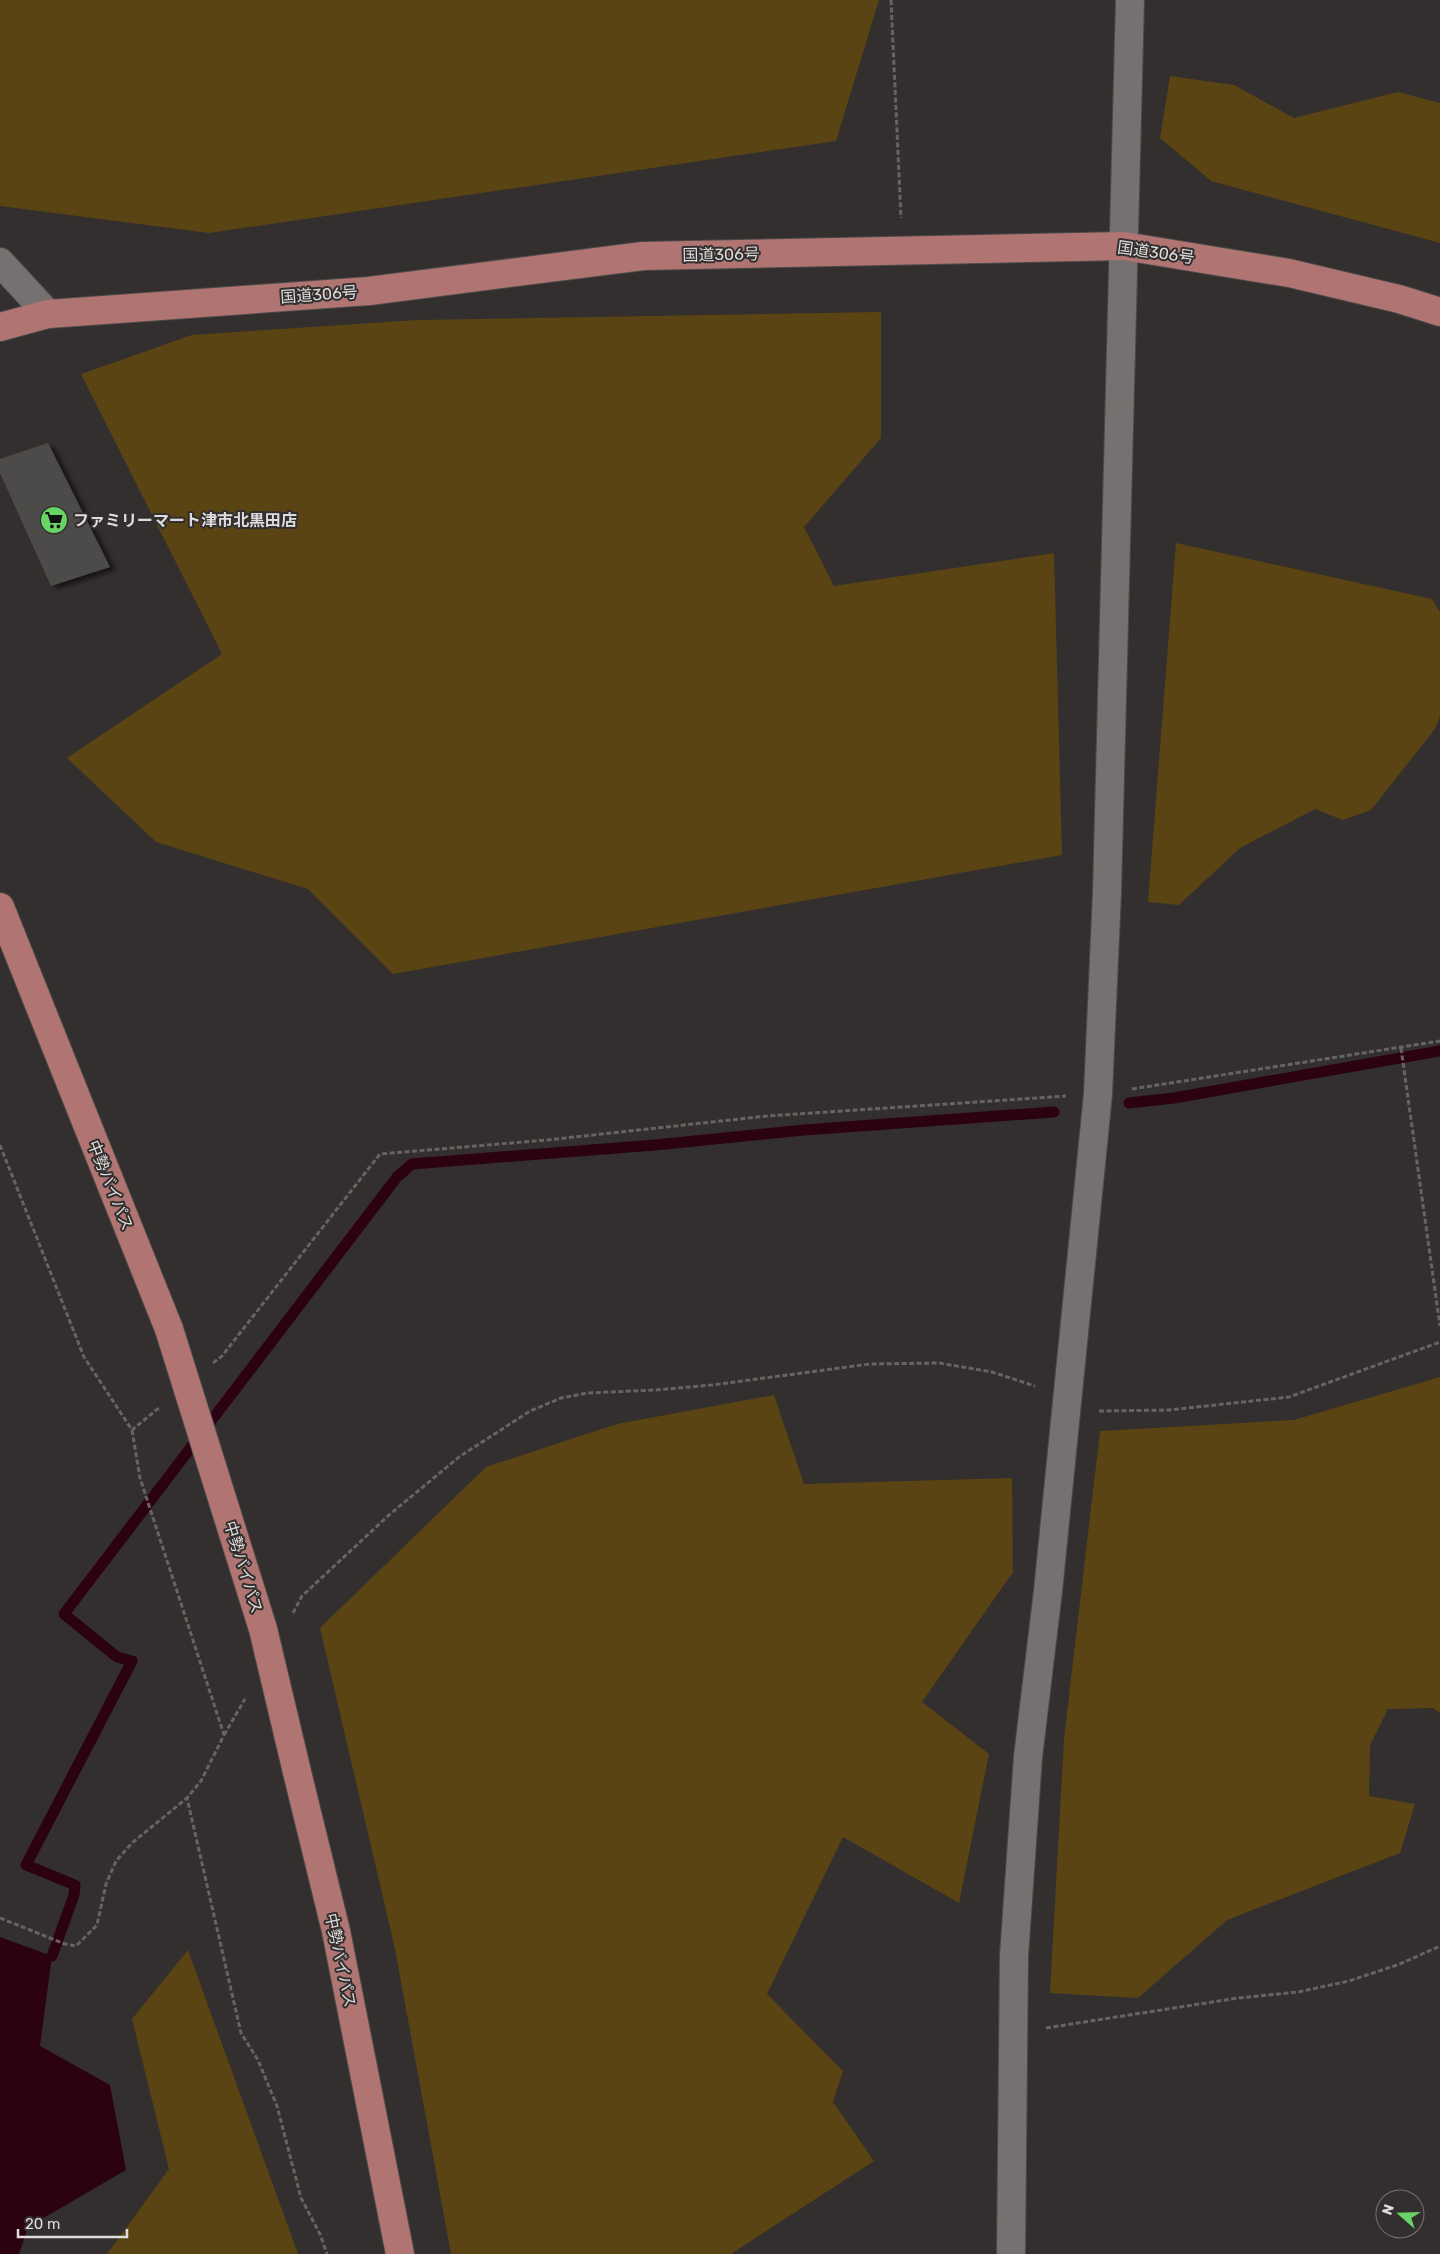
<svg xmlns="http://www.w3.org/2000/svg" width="1440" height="2254" font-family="Rubik,'Noto Sans JP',sans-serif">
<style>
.green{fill:#5b4413}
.water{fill:#2c0212}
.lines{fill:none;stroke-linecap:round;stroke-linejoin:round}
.stream{stroke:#2c0212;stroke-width:11}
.building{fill:#4e4b49;filter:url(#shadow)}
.minor-casing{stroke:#4d4a49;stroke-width:30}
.tertiary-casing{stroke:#4d4a49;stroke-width:30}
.trunk-casing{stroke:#4d4a49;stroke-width:30}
.path{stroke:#666362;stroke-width:3;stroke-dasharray:5 2.5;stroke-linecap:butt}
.minor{stroke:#757170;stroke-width:28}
.tertiary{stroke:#757170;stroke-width:28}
.trunk{stroke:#b07572;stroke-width:28}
.trunk-bridge-casing{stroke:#4d4a49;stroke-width:30;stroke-linecap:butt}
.trunk-bridge{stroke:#b07572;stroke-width:28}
.labels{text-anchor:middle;stroke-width:4;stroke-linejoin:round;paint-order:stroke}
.street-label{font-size:16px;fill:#dedcdc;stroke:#322f2e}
.poi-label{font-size:16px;font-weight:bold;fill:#dedcdc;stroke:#322f2e;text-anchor:start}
</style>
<defs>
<filter id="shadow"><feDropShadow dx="5.5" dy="3" stdDeviation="2.5" flood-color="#0009"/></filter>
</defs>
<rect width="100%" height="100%" fill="#322f2e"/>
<path class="green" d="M0,0h879l-43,141 -627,92 -209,-27z
M1170,76l64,9 60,33 104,-26 42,11v140l-229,-62 -51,-43z
M881,312v126l-77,89 30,59 220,-33 8,302 -669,119 -85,-85 -152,-47 -89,-84 155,-104 -141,-280 111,-39 225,-15z
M1176,543l256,56 8,13v104l-5,13 -64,81 -28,10 -28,-11 -75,39 -61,57 -31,-3z
M1440,1377v336l-7,-5 -45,1 -18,36 -1,51 46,8 -15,49 -173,67 -89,78 -88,-5 14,-254 36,-308 194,-11z
M774,1395l30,89 208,-6 1,94 -91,130 67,52 -30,149 -116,-66 -76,157 76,77 -10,31 41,59 -143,93h-280l-56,-305 -75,-321 166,-161 131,-43z
M188,1950l110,304h-191l62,-85 -37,-150z"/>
<path class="water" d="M0,1937l52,19 -12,90 70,39 16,85 -98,57 -9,27h-19z"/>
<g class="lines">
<path class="stream" d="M1129,1103l45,-5 266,-47
M52,1956l22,-61 1,-10 -49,-20 106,-204 -15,-4 -53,-43 333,-437 15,-13 243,-19 149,-15 250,-18"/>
</g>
<path class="building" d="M48,443l62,124 -59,19 -51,-113v-14z"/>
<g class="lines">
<g class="minor-casing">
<path id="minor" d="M0,262l48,52"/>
</g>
<g class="tertiary-casing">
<path id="tertiary" d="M1011,2254l3,-298 14,-199 20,-166 50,-497 9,-202 23,-892"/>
</g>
<g class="trunk-casing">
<path id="trunk" d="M0,327l48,-13 321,-23 274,-35 481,-10 165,27 110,26 41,13
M0,907l169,422
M297,1772l39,159 64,323"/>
</g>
<path class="path" d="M891,0l10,218
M1401,1048l39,278
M1132,1089l308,-48
M0,1145l84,212 48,73 28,-23
M213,1363l9,-7 158,-202 167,-14 220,-24 299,-20
M1099,1411l70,-1 120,-13 151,-55
M132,1430l8,48 84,257 -23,46 -14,17 54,235 17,27 19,46 24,92 19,36 7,20
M293,1613l9,-17 87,-81 70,-58 71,-46 31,-13 27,-5 68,-3 56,-5 158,-21 69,-1 53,9 43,14
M224,1735l21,-36
M0,1918l65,26 11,2 21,-21 9,-41 10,-23 16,-18 55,-45
M1046,2028l192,-30 60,-6 51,-11 51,-17 40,-18"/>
<use href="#minor" class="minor"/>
<use href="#tertiary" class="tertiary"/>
<use href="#trunk" class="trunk"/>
<g class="trunk-bridge-casing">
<path id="trunk-bridge" d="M169,1329l94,300 34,143"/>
</g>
<use href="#trunk-bridge" class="trunk-bridge"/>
</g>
<defs>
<g id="supermarket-disc" transform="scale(1.4375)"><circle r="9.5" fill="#68d465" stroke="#322f2e"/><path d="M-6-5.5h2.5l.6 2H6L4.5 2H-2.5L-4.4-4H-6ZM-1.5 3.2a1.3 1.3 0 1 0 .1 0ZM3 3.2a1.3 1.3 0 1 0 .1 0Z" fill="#111"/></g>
</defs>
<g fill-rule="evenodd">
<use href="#supermarket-disc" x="54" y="520"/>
</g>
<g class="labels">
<g class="street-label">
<text transform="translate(1156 252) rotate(8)" y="6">国道306号</text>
<text transform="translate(721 254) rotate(-1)" y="6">国道306号</text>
<text transform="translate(319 294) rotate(-4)" y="6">国道306号</text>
<text transform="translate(111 1185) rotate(68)" y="6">中勢バイパス</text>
<text transform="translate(244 1567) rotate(73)" y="6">中勢バイパス</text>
<text transform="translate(341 1960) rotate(78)" y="6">中勢バイパス</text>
</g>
<g class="poi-label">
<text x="73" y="526">ファミリーマート津市北黒田店</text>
</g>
</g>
<g transform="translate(1400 2214) rotate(290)"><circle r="24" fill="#322f2e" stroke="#777474"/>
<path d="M0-4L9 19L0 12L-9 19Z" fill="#68d465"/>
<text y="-8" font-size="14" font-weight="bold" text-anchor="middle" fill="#dedcdc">N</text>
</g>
<path d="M18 2229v8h109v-8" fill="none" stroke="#dedcdc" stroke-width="2.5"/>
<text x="25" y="2229" font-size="15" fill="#dedcdc" stroke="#322f2e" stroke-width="4" paint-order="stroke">20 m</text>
</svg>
